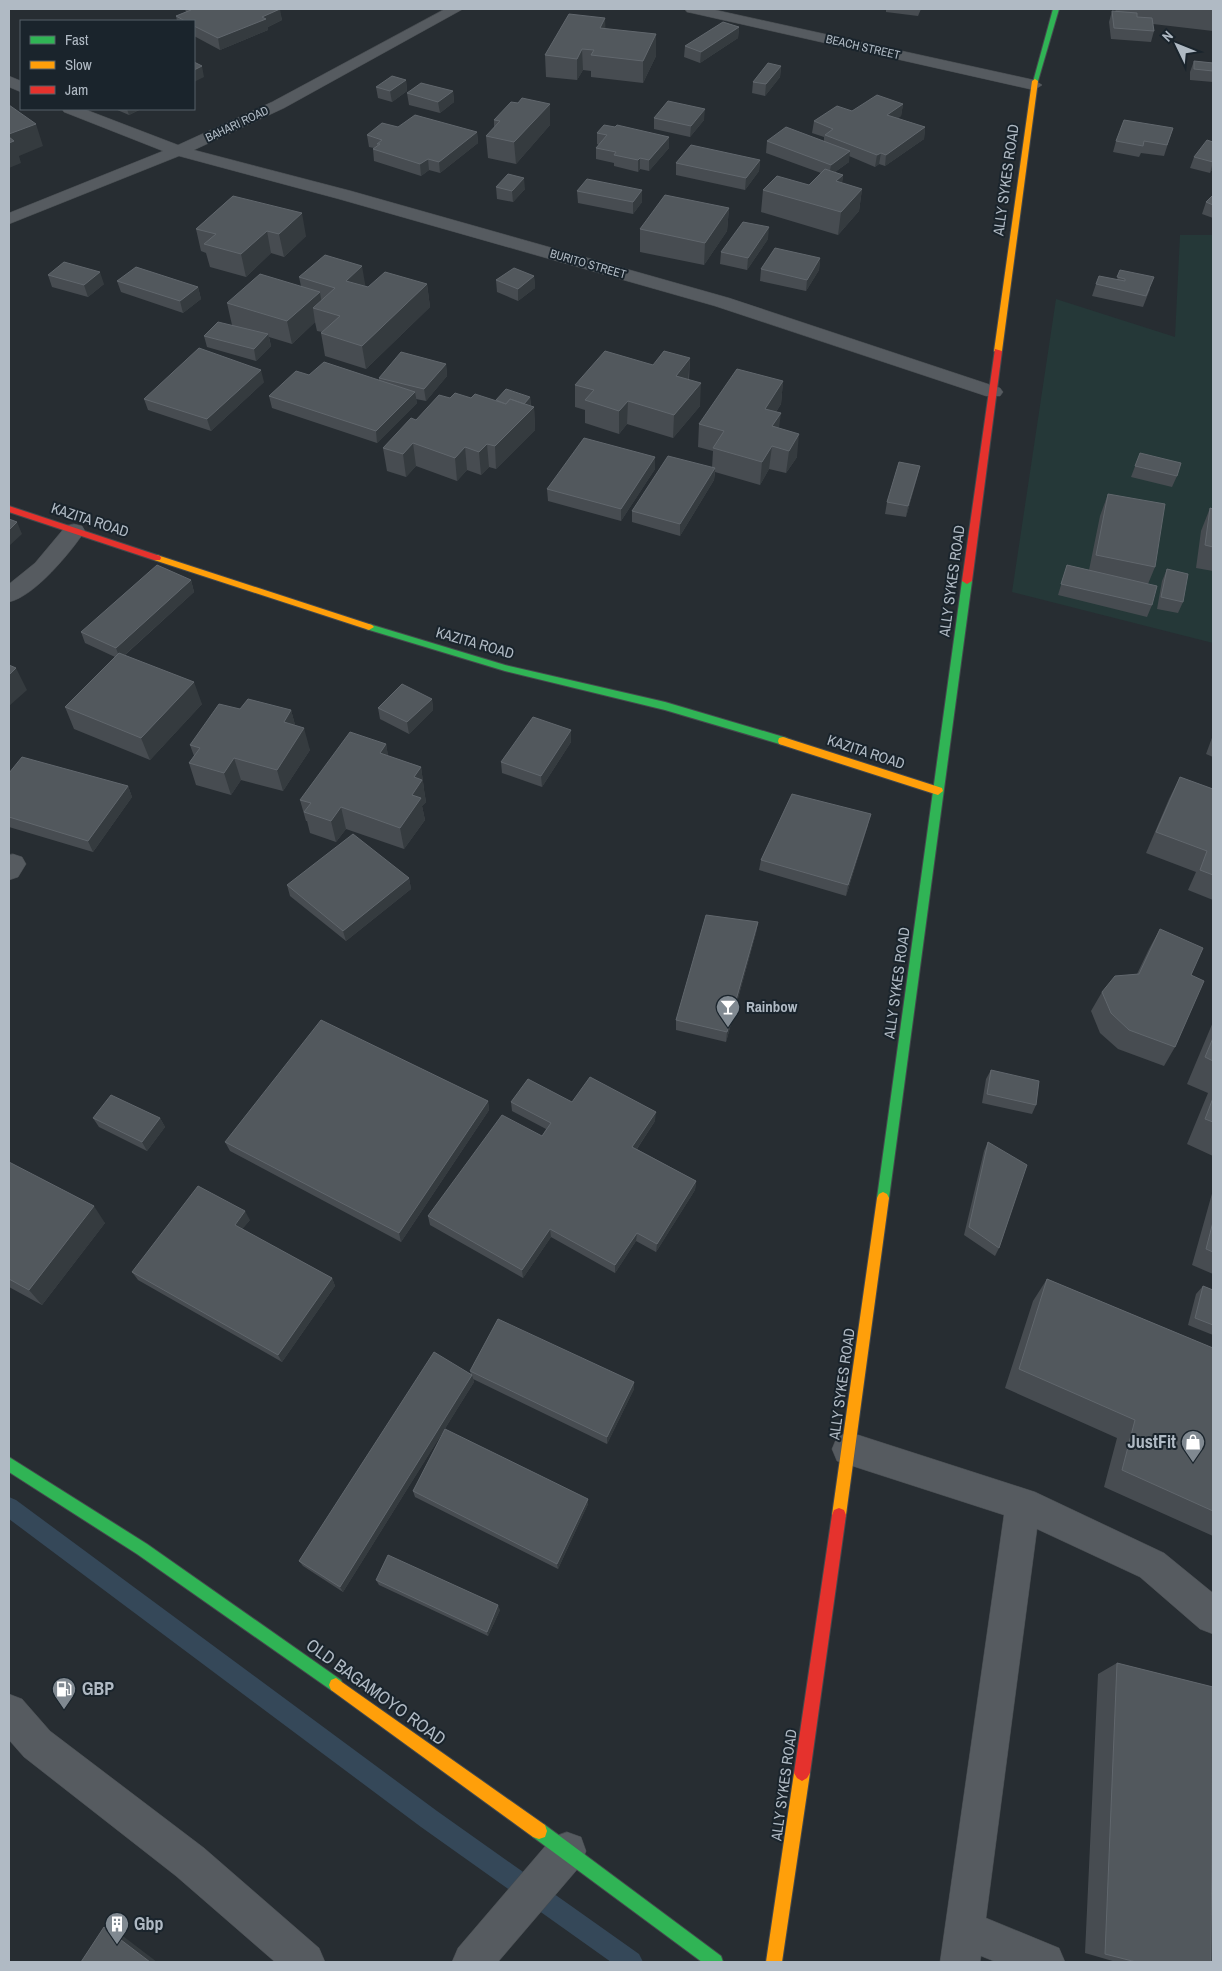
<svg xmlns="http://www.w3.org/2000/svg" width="1222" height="1971" font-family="'Archivo Narrow',sans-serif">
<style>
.green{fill:#253838}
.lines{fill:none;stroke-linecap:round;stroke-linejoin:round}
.stream{fill:#354859;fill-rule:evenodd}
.lane-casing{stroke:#44494d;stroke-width:1}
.street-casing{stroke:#44494d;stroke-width:1}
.fast-casing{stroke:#44494d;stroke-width:2}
.slow-casing{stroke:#44494d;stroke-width:2}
.jam-casing{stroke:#44494d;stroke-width:2}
.lane{fill:#565b60;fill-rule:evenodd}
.street{fill:#565b60;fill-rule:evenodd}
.fast{fill:#30b455;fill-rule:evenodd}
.slow{fill:#ff9f0a;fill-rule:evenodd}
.jam{fill:#e5322d;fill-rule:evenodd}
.wall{fill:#474c51}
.shaded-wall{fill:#353b3f}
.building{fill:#52585d;stroke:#61676d}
.labels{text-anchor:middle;stroke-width:4;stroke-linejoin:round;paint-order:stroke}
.far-street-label{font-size:12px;fill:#b0bac4;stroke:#1a242c}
.street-label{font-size:15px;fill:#b0bac4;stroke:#1a242c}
.poi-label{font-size:15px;font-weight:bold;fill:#b0bac4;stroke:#1a242c;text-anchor:start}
.near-poi-label{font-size:18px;font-weight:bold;fill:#b0bac4;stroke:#1a242c;text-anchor:start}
.near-street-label{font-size:18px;fill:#b0bac4;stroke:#1a242c}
</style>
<rect width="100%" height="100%" fill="#272d32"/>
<path class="green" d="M1180,235h33v408l-201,-51 44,-293 119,38z"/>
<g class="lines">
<path class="stream" d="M9,1497l7,3 421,311 202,143 4,8h-32l-190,-135 -412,-308z"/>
<g class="lane-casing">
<path id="lane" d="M74,524l8,2 3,5c-15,22 -50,65 -76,71v-18l26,-21 31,-37z
M849,1432l186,60 129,61 49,40v41l-13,-5 -60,-52 -103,-48 -51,389 73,30 6,14h-69l-15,-6 -1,6h-40l64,-447 -167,-54 -5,-12 5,-12z
M9,1694l13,5 28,32 154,117 115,100 6,14h-50l-99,-86 -152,-119 -15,-17z
M567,1832l14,5 5,14 -5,14 -83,97h-46l6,-14 95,-111z"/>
</g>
<g class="street-casing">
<path id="street" d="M445,9h18l-179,99 -90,42 157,41 378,107 271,90 3,4 -3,4h-14l-271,-90 -376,-107 -160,-43 -170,68v-11l154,-62 -99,-39 -2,-3h22l94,36 94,-43z
M685,9h26l323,71 8,5 -8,5 -342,-77 -5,-1z
M9,76l12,5v11l-12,-5z
M13,854l9,3 4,7 -8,13 -9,3v-25z"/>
</g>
<g class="fast-casing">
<path id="fast" d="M1053,9h6l-21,72 -5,1z
M967,578l5,3 -83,617 -2,4 -4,2 -4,-2 -2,-4 85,-617z
M369,624l136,41 160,37 122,36 1,3 -5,4 -118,-35 -160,-39 -139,-42v-4z
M9,1457l138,87 194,136 2,5 -2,5 -5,2 -5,-2 -194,-136 -128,-82z
M539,1823l6,2 176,131 2,6h-21l-169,-125 -2,-6 2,-6z"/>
</g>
<g class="slow-casing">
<path id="slow" d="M1035,79l3,2 -36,270 -4,2 -4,-2 38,-270z
M157,555l215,70 2,2 -5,3 -3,-1 -212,-69v-4z
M783,737l159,51 1,3 -5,4 -159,-51 -1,-3 1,-3z
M883,1192l4,2 2,4 -43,317 -2,5 -5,2 -5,-2 -2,-5 45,-317 2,-4z
M336,1678l209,147 2,6 -2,6 -6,2 -6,-2 -202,-147 -2,-5 2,-5z
M802,1765l5,3 3,5 -28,189h-16l28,-189 3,-5z"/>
</g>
<g class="jam-casing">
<path id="jam" d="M995,349l7,2 -30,230 -5,3 -5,-3z
M9,506l151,50 1,2 -1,2h-6l-145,-48z
M839,1508l5,2 2,5 -36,258 -3,5 -5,3 -5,-3 -3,-5 38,-258 2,-5z"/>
</g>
<use href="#lane" class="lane"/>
<use href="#street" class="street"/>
<use href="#fast" class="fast"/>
<use href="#slow" class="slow"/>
<use href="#jam" class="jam"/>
</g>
<path class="wall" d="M185,9h94l3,11 -14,7v3l-48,20 -26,-14v-15h-17l-1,-5 10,-4z
M886,9h35l-3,7 -32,-4z
M1116,9h97v22l-60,-7 1,7 -3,11 -40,-3 -2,-17 3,-11 3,1z
M605,18v11l51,27 -13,27 -52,-6v-6l-8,-1 -6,10 -31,-3 -1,-22z
M739,27l-1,11 -38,25 -16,-6 1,-11z
M1194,61l19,2v19l-23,-2v-8z
M781,66l-1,11 -15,19 -13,-3 1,-11z
M406,80l1,11 -15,11 -14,-4 -2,-11z
M453,91l1,11 -14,11 -31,-8 -2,-12z
M903,104l-2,12 -4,2 28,9 -1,12 -39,27 -6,-2 -4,3 -26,-11v6l-14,10 8,3 -1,8 20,6 -3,22 -21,24 -77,-23 2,-22 46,-5 12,-12 -55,-20 1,-12h57v-4l-12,-4 2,-12 38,-10z
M115,109h26l-12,6z
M654,118l50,2 -14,17 -36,-8z
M494,120l56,5 -34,39 -28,-6 -2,-22 8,-8z
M398,127l79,5 1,11 -38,30 -11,-3 -8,6 -47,-15 -1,-12 1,-1 -5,-1 -2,-12z
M615,127l54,10v11l-20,23 -9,-2 -2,3 -24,-6v-3l-18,-4v-11l3,-3 -2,-1v-11z
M1173,128l-9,28 -23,-3 -2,4 -26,-5 3,-11z
M1213,142v26l-3,5 -20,-5 4,-11z
M760,160l-1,11 -14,19 -69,-15v-12z
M496,187l29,2 -12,13 -16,-3z
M642,190v12l-9,12 -55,-11 -1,-12z
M1213,195v23l-11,-4 4,-12z
M233,196l73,40 -22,21 -13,-4 -25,24 -36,-10 -4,-14 -5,-2 -5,-22z
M729,208l-2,23 -23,34 -64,-13v-23z
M768,239l-21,31 -27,-6 1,-12z
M820,258l-1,12 -13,21 -46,-10 1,-12z
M1120,270l30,19 -7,18 -51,-11 4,-12 21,-4z
M48,275l56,9 -16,13 -36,-10z
M534,276l1,12 -17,13 -21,-9 -1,-12z
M299,277l69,10 59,-3 3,23 -64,62 -41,-13 -4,-23 1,-1 -5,-1 -2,-9 -23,22 -23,-7 2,9 -15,15 -49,-14 -3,-11 28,-11 -5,-22 74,-17z
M117,281l81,6 3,12 -18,14 -62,-21z
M690,358l-1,22 11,26 -27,32 -46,-14 -8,10 -34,-11v-13l-10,-3v-22l78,-20z
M446,364l1,12 -21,25 -10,-2 1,4 -40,40 -105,-35 -3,-12 40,-21 70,5v-2z
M783,381l-2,23 -5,8 3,16 18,29 -11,16 -17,-4 -9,16 -45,-13 -1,8 -34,56 -48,-14v-11l80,-43 1,-17 -15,-4 1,-23z
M264,382l-53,49 -63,-21 -4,-11z
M530,397l1,9 3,1 1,23 -39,39 -7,-2 -8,8 -14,-5 -10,11 -41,-15 -10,11 -19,-6 -4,-23 33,-28 34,-22h21l25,3z
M1140,453l37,23 -5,11 -41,-10z
M655,457v12l-34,52 -73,-20 -1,-12z
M920,466l-3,12 -11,39 -21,-3 2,-12z
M1108,494l47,73 -7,17 4,21 -5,12 -89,-22 9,-30 22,5 11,-54z
M1210,508l3,1v62l-17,-3 5,-37z
M1167,569l16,33 -5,11 -21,-4 5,-28z
M191,580l3,12 -69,63 77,49 -52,56 -76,-31 -9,-22 50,-50 -30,-14 -4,-11z
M432,699l1,11 -24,24 -29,-15 -2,-11z
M240,709l51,1 4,15 15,25 -27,41 -42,-11 -10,15 -35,-10 -7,-22 5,-7 -4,-11z
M571,730v12l-29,45 -40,-14 -1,-11z
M1213,735v22l-7,-3z
M386,744l2,12 33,11 3,22v1l2,12 -4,4 3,14 -21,29 -58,-20 -10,13 -26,-9 -3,-12h-1l-6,-21z
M9,773l119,13 4,11 -39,55 -84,-25z
M1180,777l33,12v111l-25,-10 8,-18 -50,-19 23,-54z
M868,825l-22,71 -87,-26 2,-10z
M409,878l2,11 -65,52 -56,-45 -3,-11z
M758,922l-2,11 -30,109 -50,-12v-10z
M1160,929l31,46 -16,72 -11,19 -46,-17 -18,-16 -9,-22 11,-19 35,-18 12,-25z
M1213,1022v134l-26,-12 21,-51 -21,-9z
M991,1070l45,35 -4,9 -50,-11 4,-24z
M488,1101l1,9 -88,132 -171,-91 -5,-9z
M511,1102h61l83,19 -18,28 59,32 -1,9 -39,62 -20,-11 -21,32 -64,-36 -28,41 -93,-53 -2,-9 114,-80 4,-7 -34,-18z
M93,1118h67l5,9 -18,24 -48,-24z
M988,1142l11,106 -4,8 -31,-21 20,-84z
M9,1162l96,61 -63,82 -33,-18z
M1213,1190v84l-21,-9z
M250,1220l-8,9 90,49 3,8 -53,76 -144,-82 -6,-8z
M1047,1279l166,69v188l-109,-49 13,-49 -112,-50 28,-87z
M1203,1286l10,4v45l-25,-10 8,-31z
M470,1371l164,18 -27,55 -134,-65 1,3 -131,210 -40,-26 -4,-5 172,-187z
M413,1491l175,8v5l-30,65 -143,-72z
M376,1580l124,30 -12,26 -109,-51z
M1117,1663l94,299h-95l-31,-9 13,-279z"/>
<path class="shaded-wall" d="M280,9l2,11 -14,7v3l-48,20 -2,-12 44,-21z
M605,18l1,21 -6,-11z
M739,27l-1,11 -38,25 1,-11z
M656,34v22l-13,27v-22z
M582,49l1,21 -6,10v-21z
M202,66l2,11 -10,5v-12z
M781,66l-1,11 -15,19 1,-12z
M406,80l1,11 -15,11 -2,-11z
M453,91l1,11 -14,11 -2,-11z
M550,104v21l-34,39 -2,-22z
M903,104l-2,12 -16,11 2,-12z
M127,109h14l-12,6z
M705,109l-1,11 -14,17 1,-11z
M36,124l7,22 -24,10 2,7 -12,5v-34z
M925,127l-1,12 -39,27 1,-11z
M477,132l1,11 -38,30 -1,-11z
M669,137v11l-20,23v-11z
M850,151l-1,11 -20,14 2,-11z
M881,153l-2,11 -4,3 2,-12z
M640,158v11l-2,3v-12z
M428,159l1,11 -8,6 -1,-12z
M760,160l-1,11 -14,19 1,-12z
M1213,162v6l-3,5z
M843,175l-3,22 -4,-16z
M524,178l1,11 -12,13 -1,-11z
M862,189l-3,22 -21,24 3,-23z
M642,190v12l-9,12v-12z
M729,208l-2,23 -23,34 1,-22z
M302,213l4,23 -22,21 -5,-23z
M769,227l-1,12 -21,31 1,-12z
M267,231l4,22 -25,24 -5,-23z
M820,258l-1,12 -13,21 1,-11z
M362,266l4,23 -20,-8z
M100,272l4,12 -16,13 -4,-12z
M534,276l1,12 -17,13v-12z
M427,284l3,23 -64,62 -4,-23z
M198,287l3,12 -18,14 -3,-12z
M320,292l3,19 -10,-3 2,14 -23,22 -5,-23z
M268,334l3,12 -15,15 -2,-12z
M690,358l-2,23 -12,-5z
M446,364l1,12 -21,25 -2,-12z
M261,370l3,12 -53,49 -4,-12z
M783,381l-2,23 -18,28 2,-23z
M701,383l-1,23 -27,32 1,-23z
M415,392l2,11 -40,40 -1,-12z
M530,397l1,11h-11z
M628,401l-1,23 -8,10v-23z
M534,407l1,23 -39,39 -1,-23z
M781,413l-3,23 -6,-10z
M799,434l-2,23 -11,16 3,-22z
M413,443l3,23 -10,11 -3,-23z
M487,444l2,23 -8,8 -2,-23z
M772,446l-3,23 -9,16 2,-23z
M465,447l2,23 -10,11 -2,-23z
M655,457v12l-34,52v-12z
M920,466l-3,12 -11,39 2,-11z
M715,468l-1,12 -34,56v-12z
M17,522l5,12 -13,12v-16z
M191,580l3,12 -74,67 -4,-11z
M16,668l11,22 -18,16v-31z
M194,682l8,22 -52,56 -9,-22z
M432,699l1,11 -24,24 -2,-12z
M291,710l6,22 -13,-10z
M304,728l6,22 -27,41 -6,-21z
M571,730v12l-29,45 -1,-11z
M386,744l4,22 -10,-13z
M234,758l7,22 -10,15 -7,-22z
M421,767l3,22v1l2,12 -4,4 3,14 -21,29 -4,-21 14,-51z
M128,786l4,11 -39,55 -5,-11z
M341,807l5,22 -10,13 -5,-21z
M871,814l-3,11 -22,71 2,-11z
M409,878l2,11 -65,52 -3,-10z
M758,922l-2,11 -30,109 1,-10z
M488,1101l1,9 -88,132 -2,-9z
M656,1112l-1,9 -23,35v-9z
M160,1118l5,9 -18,24 -5,-9z
M696,1181l-1,9 -39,62 1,-8z
M94,1206l11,17 -63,82 -13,-15z
M245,1211l5,9 -11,13 -4,-8z
M550,1229l1,8 -28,41 -1,-8z
M637,1233l-1,8 -21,32v-8z
M332,1278l3,8 -53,76 -4,-7z
M472,1375l2,7 -131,210 -3,-5z
M634,1382v7l-27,55v-7z
M588,1499v5l-30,65 -1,-5z
M498,1605l2,5 -12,26 -1,-4z
M104,1927h7l46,35h-7z"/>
<path class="building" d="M189,9h91l-18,8 4,2 -48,19 -24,-12v-5h-9l-9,-5 15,-6z
M1112,11l25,2v4l15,1 2,13 -40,-3z
M569,14l36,4 -5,10 56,6 -13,27 -52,-6 3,-5 -12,-1 -5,10 -32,-4z
M723,22l16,5 -38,25 -16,-6z
M1194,61l19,2v8l-19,-2z
M194,62l8,4 -8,4z
M768,63l13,3 -15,18 -13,-2z
M392,76l14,4 -16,11 -14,-4z
M421,83l32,8 -15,11 -31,-9z
M877,95l26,9 -16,11 38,12 -39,28 -5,-2 -4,2 -52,-20 8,-6 -19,-8 23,-15 15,5z
M522,98l28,6 -36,38 -28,-6 14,-15 -6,-1 17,-18 7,1z
M668,101l37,8 -14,17 -37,-8z
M9,105l27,19 -27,10z
M415,115l62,17 -38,30 -11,-3 -8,5 -47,-15 7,-5h-3l5,-4 -15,-5 15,-12 16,4z
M1124,120l49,8 -6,17 -23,-4 -1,5 -27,-5z
M604,125l11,2 2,-2 52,12 -20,23 -9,-2 -2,2 -24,-5 2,-3 -20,-4 11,-13 -10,-2z
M786,127l64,24 -19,14 -64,-24z
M9,137l5,4 -5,2z
M1207,140l6,2v20l-19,-5z
M691,145l69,15 -14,18 -70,-15z
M825,169l18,6 -7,6 26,8 -21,23 -78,-22 14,-14 32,9z
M508,174l16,4 -12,13 -16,-4z
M587,179l55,11 -9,12 -56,-11z
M665,195l64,13 -24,35 -65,-14z
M1213,195v10l-7,-3z
M233,196l69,17 -23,21 -12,-3 -26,23 -37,-10 12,-10 -20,-5z
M743,222l26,5 -21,31 -27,-6z
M775,248l45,10 -13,22 -46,-11z
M325,255l37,11 -16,15 22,6 17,-15 42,12 -65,62 -41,-13 19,-17 -27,-8 22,-20 -36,-11z
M64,262l36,10 -16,13 -36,-10z
M136,267l62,20 -18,14 -63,-20z
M514,268l20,8 -16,13 -22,-9z
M1120,270l34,7 -8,19 -50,-12 3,-8 26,5v-2l-8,-2z
M260,274l60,18 -33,29 -60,-18z
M218,322l50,12 -14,15 -50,-13z
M199,348l62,22 -54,49 -63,-20z
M605,351l48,14 11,-14 26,7 -14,18 25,7 -27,32 -46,-14 -9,10 -34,-11 9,-10 -19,-5z
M401,352l45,12 -22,25 -45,-11z
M324,362l91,30 -39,39 -107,-35 27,-25 13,4z
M737,369l46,12 -18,28 16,4 -9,13 27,8 -10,17 -17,-5 -10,16 -49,-14 11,-17 -25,-7z
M506,389l24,8 -6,7 -14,-5 -4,5 -10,-4z
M455,393l16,5 4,-4 31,10 4,-5 24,8 -39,39 -8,-2 -8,8 -14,-5 -10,11 -42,-15 -10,11 -20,-6 28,-30 5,2 23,-25 11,3z
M584,438l71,19 -34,52 -74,-20z
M1140,453l41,10 -4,13 -42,-10z
M668,456l47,12 -35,56 -48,-13z
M899,462l21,4 -12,40 -21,-4z
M1108,494l57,10 -10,63 -59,-12z
M1210,508l3,1v38l-8,-2z
M9,519l8,3 -8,8z
M157,565l34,15 -75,68 -35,-16z
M1067,565l90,21 -5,19 -91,-21z
M1167,569l21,5 -5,28 -22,-5z
M119,653l75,29 -53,56 -76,-31z
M9,665l7,3 -7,7z
M402,684l30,15 -25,23 -29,-14z
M248,699l43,11 -7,12 20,6 -27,42 -43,-12 -10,15 -35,-10 11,-15 -10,-3 29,-41 21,5z
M533,717l38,13 -30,46 -40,-14z
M350,732l36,12 -6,9 41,14 -7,10 8,3 -10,15 9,3 -21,30 -59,-21 -10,14 -27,-9 7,-9 -11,-3z
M22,757l106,29 -40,55 -79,-24v-44z
M1180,777l33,12v86l-13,-5 7,-19 -51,-19z
M792,794l79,20 -23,71 -87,-25z
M353,834l56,44 -66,53 -56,-46z
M706,915l52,7 -31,110 -51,-12z
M1160,929l43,19 -12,27 13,6 -29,66 -46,-17 -18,-17 -9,-21 13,-16 24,-2z
M321,1020l167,81 -89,132 -174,-91z
M1213,1038v23l-8,-4z
M991,1070l48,11 -3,24 -49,-11z
M590,1077l66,35 -24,35 64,34 -39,63 -20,-11 -22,32 -65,-36 -28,41 -94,-54 74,-101 40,21 9,-13 -40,-21 17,-23 44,23z
M111,1095l49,23 -18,24 -49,-24z
M1213,1098v24l-8,-3z
M988,1142l39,23 -28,83 -30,-21z
M9,1162l85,44 -65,84 -20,-11z
M198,1186l47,25 -10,14 97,53 -54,77 -146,-83z
M1213,1222v30l-7,-3z
M1047,1279l166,69v163l-91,-41 13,-50 -116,-51z
M1203,1286l10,4v35l-18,-7z
M498,1319l136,63 -27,55 -137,-66z
M434,1352l38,23 -132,212 -41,-26z
M445,1429l143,70 -31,65 -144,-73z
M388,1555l110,50 -11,27 -111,-52z
M1117,1663l96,24 -2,275h-75l-31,-8z
M104,1927l46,35h-69z"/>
<defs>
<g id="bar-pin" transform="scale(1.25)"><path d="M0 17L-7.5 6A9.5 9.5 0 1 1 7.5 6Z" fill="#808991" stroke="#1a242c"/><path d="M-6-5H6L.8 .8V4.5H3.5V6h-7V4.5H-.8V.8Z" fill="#fff"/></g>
<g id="shop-pin" transform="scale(1.25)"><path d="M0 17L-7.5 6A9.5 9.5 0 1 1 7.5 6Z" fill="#808991" stroke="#1a242c"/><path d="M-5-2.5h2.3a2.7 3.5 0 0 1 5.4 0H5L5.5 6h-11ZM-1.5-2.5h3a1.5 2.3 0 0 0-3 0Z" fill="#fff"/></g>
<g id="fuel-pin" transform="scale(1.25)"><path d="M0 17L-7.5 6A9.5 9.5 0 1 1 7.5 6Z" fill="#808991" stroke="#1a242c"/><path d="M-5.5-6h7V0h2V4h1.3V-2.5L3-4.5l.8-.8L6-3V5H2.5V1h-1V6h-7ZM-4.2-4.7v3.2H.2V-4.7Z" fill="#fff"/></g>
<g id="building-pin" transform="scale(1.25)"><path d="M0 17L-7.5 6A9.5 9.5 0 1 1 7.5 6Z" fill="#808991" stroke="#1a242c"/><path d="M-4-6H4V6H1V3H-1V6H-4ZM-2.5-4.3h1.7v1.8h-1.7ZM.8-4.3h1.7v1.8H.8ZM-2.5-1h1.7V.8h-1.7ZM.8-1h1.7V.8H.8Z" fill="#fff"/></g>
</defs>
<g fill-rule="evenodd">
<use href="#bar-pin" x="728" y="1007"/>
<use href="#shop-pin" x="1193" y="1442"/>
<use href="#fuel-pin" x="64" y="1689"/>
<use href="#building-pin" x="117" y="1924"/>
</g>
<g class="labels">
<g class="far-street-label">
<text transform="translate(863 47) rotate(13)" y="4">BEACH STREET</text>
<text transform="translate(237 124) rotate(-25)" y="4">BAHARI ROAD</text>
<text transform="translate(588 264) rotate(16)" y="4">BURITO STREET</text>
</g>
<g class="street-label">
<text transform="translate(1006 180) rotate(-82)" y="5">ALLY SYKES ROAD</text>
<text transform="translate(90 520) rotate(18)" y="5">KAZITA ROAD</text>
<text transform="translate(952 581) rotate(-82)" y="5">ALLY SYKES ROAD</text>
<text transform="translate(475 643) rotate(16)" y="5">KAZITA ROAD</text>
<text transform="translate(866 752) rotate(18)" y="5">KAZITA ROAD</text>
<text transform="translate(897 983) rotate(-82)" y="5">ALLY SYKES ROAD</text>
<text transform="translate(842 1384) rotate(-82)" y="5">ALLY SYKES ROAD</text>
<text transform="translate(784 1785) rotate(-82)" y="5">ALLY SYKES ROAD</text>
</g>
<g class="poi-label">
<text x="746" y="1012">Rainbow</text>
</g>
<g class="near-poi-label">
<text x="1176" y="1448" text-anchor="end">JustFit</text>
<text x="82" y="1695">GBP</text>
<text x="134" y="1930">Gbp</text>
</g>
<g class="near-street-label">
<text transform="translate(376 1692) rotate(36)" y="6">OLD BAGAMOYO ROAD</text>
</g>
</g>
<rect width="1222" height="1971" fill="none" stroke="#b0bac4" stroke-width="20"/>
<rect x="20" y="20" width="175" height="90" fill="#1a242c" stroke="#566069"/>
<rect x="30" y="36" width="25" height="8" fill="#30b455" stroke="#566069"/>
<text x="65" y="45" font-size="15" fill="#b0bac4">Fast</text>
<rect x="30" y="61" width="25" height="8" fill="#ff9f0a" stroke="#566069"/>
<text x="65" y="70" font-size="15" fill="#b0bac4">Slow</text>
<rect x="30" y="86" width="25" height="8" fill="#e5322d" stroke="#566069"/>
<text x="65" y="95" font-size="15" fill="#b0bac4">Jam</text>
<g transform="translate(1177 45) rotate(313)" stroke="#1a242c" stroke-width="4" paint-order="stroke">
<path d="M0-4L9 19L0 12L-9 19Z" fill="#b0bac4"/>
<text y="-8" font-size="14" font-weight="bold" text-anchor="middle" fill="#b0bac4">N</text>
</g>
</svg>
